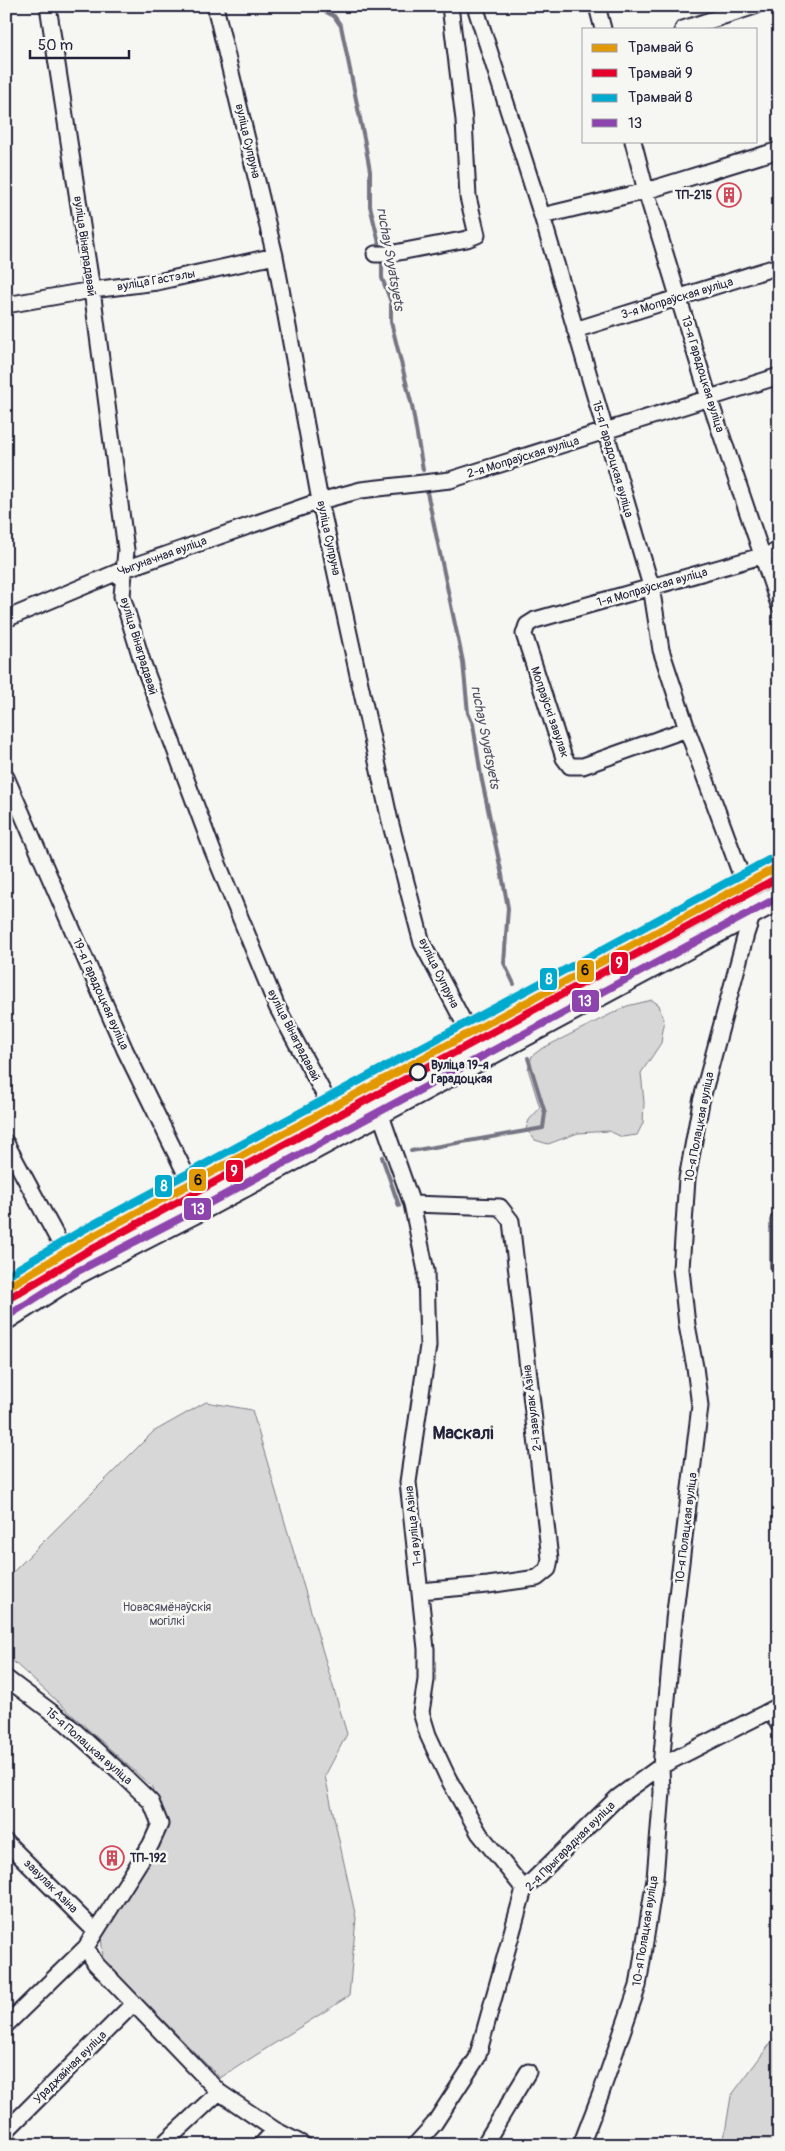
<svg xmlns="http://www.w3.org/2000/svg" width="785" height="2151" font-family="Pangolin,sans-serif">
<style>
.green{fill:#d7d7d7;stroke:#7c7c89}
.lines{fill:none;stroke-linecap:round;stroke-linejoin:round}
.stream{stroke:#757583;stroke-width:4}
.street-casing{stroke:#22223b;stroke-width:19}
.primary-casing{stroke:#22223b;stroke-width:28}
.street{stroke:#f6f6f2;stroke-width:15}
.primary{stroke:#f6f6f2;stroke-width:24}
.bus-1-casing{stroke:#f6f6f2;stroke-width:11}
.bus-1{stroke:#8e44ad;stroke-width:8}
.tram-1-casing{stroke:#f6f6f2;stroke-width:11}
.tram-2-casing{stroke:#f6f6f2;stroke-width:11}
.tram-3-casing{stroke:#f6f6f2;stroke-width:11}
.tram-1{stroke:#e29906;stroke-width:8}
.tram-2{stroke:#e4002b;stroke-width:8}
.tram-3{stroke:#00a9ce;stroke-width:8}
.stop-dot{fill:#f6f6f2;stroke:#22223b;stroke-width:2.5}
.labels{text-anchor:middle;stroke-width:5;stroke-linejoin:round;paint-order:stroke}
.street-label{font-size:12px;fill:#22223b;stroke:#f6f6f2}
.poi-label{font-size:12px;font-weight:bold;fill:#22223b;stroke:#f6f6f2;text-anchor:end}
.stop-label{font-size:12px;font-weight:bold;fill:#22223b;stroke:#f6f6f2;text-anchor:start}
.park-label{font-size:12px;fill:#4f4f62;stroke:#f6f6f2}
.water-label{font-size:14px;font-style:italic;fill:#535365;stroke:#f6f6f2}
.district-label{font-size:18px;font-weight:bold;fill:#22223b;stroke:#f6f6f2}
.line-badge{stroke:#f6f6f2;stroke-width:2}
.badge-label{font-size:14px;text-anchor:middle;font-weight:bold;fill:#fff}
.pale-badge-label{font-size:14px;text-anchor:middle;font-weight:bold;fill:#111}
</style>
<rect width="100%" height="100%" fill="#f6f6f2"/>
<filter id="ink" filterUnits="userSpaceOnUse"><feTurbulence type="fractalNoise" baseFrequency=".02" numOctaves="2"/><feDisplacementMap in="SourceGraphic" scale="10" xChannelSelector="R" yChannelSelector="G"/><feConvolveMatrix kernelMatrix="1 2 1 2 8 2 1 2 1" color-interpolation-filters="sRGB"/></filter>
<g filter="url(#ink)">
<path class="green" d="M652,1000l7,5 5,18 -3,20 -20,30 3,29 -1,21 -6,12 -15,2 -13,-6 -31,2 -30,11 -13,-4 -9,-11 3,-9 11,-12 -12,-39 4,-13 9,-7 86,-43z
M206,1402l46,8 95,324 -22,42 31,142 -7,78 -129,82 -117,-118 -2,-26 63,-103 -12,-44 -146,-132v-76l147,-147z
M779,2032v113h-56l8,-49z"/>
<g class="lines">
<path class="stream" d="M314,6l20,10 7,10 24,117 5,28v35l11,45
M382,258v20l9,24v20l21,84 11,64
M427,492l36,170 5,51 5,11 8,52 21,99 6,33 -4,55 10,21
M411,1151l132,-23 2,-15 -17,-55
M382,1157l17,49"/>
<g class="street-casing">
<path id="street" d="M48,6l44,284 34,260 -4,46 20,65 70,188 65,158 67,124
M215,6l60,250 45,245 70,320 32,122 60,114
M475,6l67,210 109,370 10,64 26,79 67,181 -8,24 -45,168 -14,77 -6,90 6,56 8,42 5,39 -26,214 -13,146 1,26 -7,86 -17,108 -37,107 -20,52
M597,6l6,23
M683,29l72,-23
M633,141l13,50 63,207 70,207
M542,216l104,-25 133,-41
M375,254h14l78,-15 10,-4 -9,-38 -4,-77 -14,-114
M6,305l86,-15 65,-8 118,-26
M575,330l204,-64
M6,619l119,-50 195,-68 41,-11 89,-10 329,-104
M687,729l-104,37h-13l-6,-8 -40,-124 3,-9 8,-5 244,-69
M6,777l119,273 77,157
M377,1113l7,11 28,80 14,67 2,75 -20,136 18,167v31l-5,32 7,23 20,43 31,55 45,56
M6,1143l55,102 17,26
M412,1204l88,3 11,14 39,338 -2,10 -11,9 -49,7 -68,6
M779,1267v-47
M6,1678l60,45 54,49 31,30 9,22 -9,20 -65,103 -80,78
M771,1711l8,14
M6,1842l89,89
M86,1947l9,16 124,129 56,38 29,15
M6,2131l128,-128
M162,2145l57,-53
M261,2145l14,-15
M415,2145l19,-21 43,-66 47,-169 93,-91 44,-32 118,-60
M484,2145l44,-73"/>
</g>
<g class="primary-casing">
<path id="primary" d="M6,1317l72,-46 124,-64 577,-310"/>
</g>
<use href="#street" class="street"/>
<use href="#primary" class="primary"/>
<g class="bus-1-casing">
<path id="bus-1" d="M6,1317l72,-46 124,-64 577,-310"/>
</g>
<use href="#bus-1" class="bus-1"/>
<g class="tram-1-casing">
<path id="tram-1" d="M6,1288l80,-48 693,-374"/>
</g>
<g class="tram-2-casing">
<path id="tram-2" d="M11,1297l80,-48 688,-372"/>
</g>
<g class="tram-3-casing">
<path id="tram-3" d="M6,1276l75,-45 693,-374"/>
</g>
<use href="#tram-1" class="tram-1"/>
<use href="#tram-2" class="tram-2"/>
<use href="#tram-3" class="tram-3"/>
</g>
</g>
<defs>
<g id="building-ring" transform="scale(1.25)"><circle r="9.5" fill="#f6f6f2" stroke="#d1495b" stroke-width="1.5"/><path d="M-4-6H4V6H1V3H-1V6H-4ZM-2.5-4.3h1.7v1.8h-1.7ZM.8-4.3h1.7v1.8H.8ZM-2.5-1h1.7V.8h-1.7ZM.8-1h1.7V.8H.8Z" fill="#d1495b"/></g>
</defs>
<g fill-rule="evenodd">
<use href="#building-ring" x="729" y="195"/>
<use href="#building-ring" x="112" y="1858"/>
</g>
<circle class="stop-dot" cx="418" cy="1072" r="8"/>
<g class="labels">
<g class="street-label">
<text transform="translate(248 141) rotate(77)" y="4">вуліца Супруна</text>
<text transform="translate(85 246) rotate(82)" y="4">вуліца Вінаградавай</text>
<text transform="translate(156 280) rotate(-10)" y="4">вуліца Гастэлы</text>
<text transform="translate(677 298) rotate(-17)" y="4">3-я Мопраўская вуліца</text>
<text transform="translate(703 374) rotate(73)" y="4">13-я Гарадоцкая вуліца</text>
<text transform="translate(523 457) rotate(-17)" y="4">2-я Мопраўская вуліца</text>
<text transform="translate(613 459) rotate(74)" y="4">15-я Гарадоцкая вуліца</text>
<text transform="translate(329 538) rotate(78)" y="4">вуліца Супруна</text>
<text transform="translate(162 556) rotate(-20)" y="4">Чыгуначная вуліца</text>
<text transform="translate(652 587) rotate(-16)" y="4">1-я Мопраўская вуліца</text>
<text transform="translate(139 646) rotate(73)" y="4">вуліца Вінаградавай</text>
<text transform="translate(550 712) rotate(71)" y="4">Мопраўскі завулак</text>
<text transform="translate(439 973) rotate(64)" y="4">вуліца Супруна</text>
<text transform="translate(101 994) rotate(66)" y="4">19-я Гарадоцкая вуліца</text>
<text transform="translate(294 1035) rotate(63)" y="4">вуліца Вінаградавай</text>
<text transform="translate(699 1127) rotate(-79)" y="4">10-я Полацкая вуліца</text>
<text transform="translate(532 1408) rotate(-97)" y="4">2-і завулак Азіна</text>
<text transform="translate(413 1526) rotate(-96)" y="4">1-я вуліца Азіна</text>
<text transform="translate(686 1528) rotate(-83)" y="4">10-я Полацкая вуліца</text>
<text transform="translate(89 1746) rotate(41)" y="4">15-я Полацкая вуліца</text>
<text transform="translate(570 1846) rotate(-45)" y="4">2-я Прыгарадная вуліца</text>
<text transform="translate(51 1886) rotate(45)" y="4">завулак Азіна</text>
<text transform="translate(645 1931) rotate(-81)" y="4">10-я Полацкая вуліца</text>
<text transform="translate(70 2067) rotate(-45)" y="4">Ураджайная вуліца</text>
</g>
<g class="poi-label">
<text x="712" y="199">ТП-215</text>
<text x="130" y="1862" text-anchor="start">ТП-192</text>
</g>
<g class="stop-label">
<text x="431" y="1069">Вуліца 19-я<tspan x="431" dy="14">Гарадоцкая</tspan></text>
</g>
<g class="park-label">
<text x="167" y="1611">Новасямёнаўскія<tspan x="167" dy="14">могілкі</tspan></text>
</g>
<g class="water-label">
<text transform="translate(391 259) rotate(80)" y="5">ruchay Svyatsyets</text>
<text transform="translate(486 737) rotate(79)" y="5">ruchay Svyatsyets</text>
</g>
<g class="district-label">
<text x="463" y="1439">Маскалі</text>
</g>
</g>
<g class="line-badge">
<rect x="610" y="951" width="19" height="24" rx="5" fill="#e4002b"/>
<rect x="576" y="959" width="19" height="24" rx="5" fill="#e29906"/>
<rect x="539" y="967" width="19" height="24" rx="5" fill="#00a9ce"/>
<rect x="571" y="989" width="29" height="24" rx="5" fill="#8e44ad"/>
<rect x="225" y="1159" width="19" height="24" rx="5" fill="#e4002b"/>
<rect x="188" y="1168" width="19" height="24" rx="5" fill="#e29906"/>
<rect x="154" y="1174" width="19" height="24" rx="5" fill="#00a9ce"/>
<rect x="183" y="1197" width="29" height="24" rx="5" fill="#8e44ad"/>
</g>
<g class="badge-label">
<text x="619" y="968">9</text>
<text x="549" y="984">8</text>
<text x="585" y="1006">13</text>
<text x="234" y="1176">9</text>
<text x="164" y="1191">8</text>
<text x="198" y="1214">13</text>
</g>
<g class="pale-badge-label">
<text x="585" y="975">6</text>
<text x="198" y="1185">6</text>
</g>
<rect width="785" height="2151" fill="none" stroke="#f6f6f2" stroke-width="25"/>
<rect x="12" y="12" width="760" height="2126" fill="none" stroke="#22223b" stroke-width="2" filter="url(#ink)"/>
<rect x="582" y="28" width="175" height="115" fill="#f6f6f2" stroke="#a1a1a9"/>
<rect x="592" y="44" width="25" height="8" fill="#e29906" stroke="#a1a1a9"/>
<text x="628" y="52" font-size="15" fill="#22223b">Трамвай 6</text>
<rect x="592" y="69" width="25" height="8" fill="#e4002b" stroke="#a1a1a9"/>
<text x="628" y="78" font-size="15" fill="#22223b">Трамвай 9</text>
<rect x="592" y="94" width="25" height="8" fill="#00a9ce" stroke="#a1a1a9"/>
<text x="628" y="102" font-size="15" fill="#22223b">Трамвай 8</text>
<rect x="592" y="119" width="25" height="8" fill="#8e44ad" stroke="#a1a1a9"/>
<text x="628" y="128" font-size="15" fill="#22223b">13</text>
<path d="M30 50v8h99v-8" fill="none" stroke="#22223b" stroke-width="2.5"/>
<text x="38" y="50" font-size="15" fill="#22223b" stroke="#f6f6f2" stroke-width="4" paint-order="stroke">50 m</text>
</svg>
